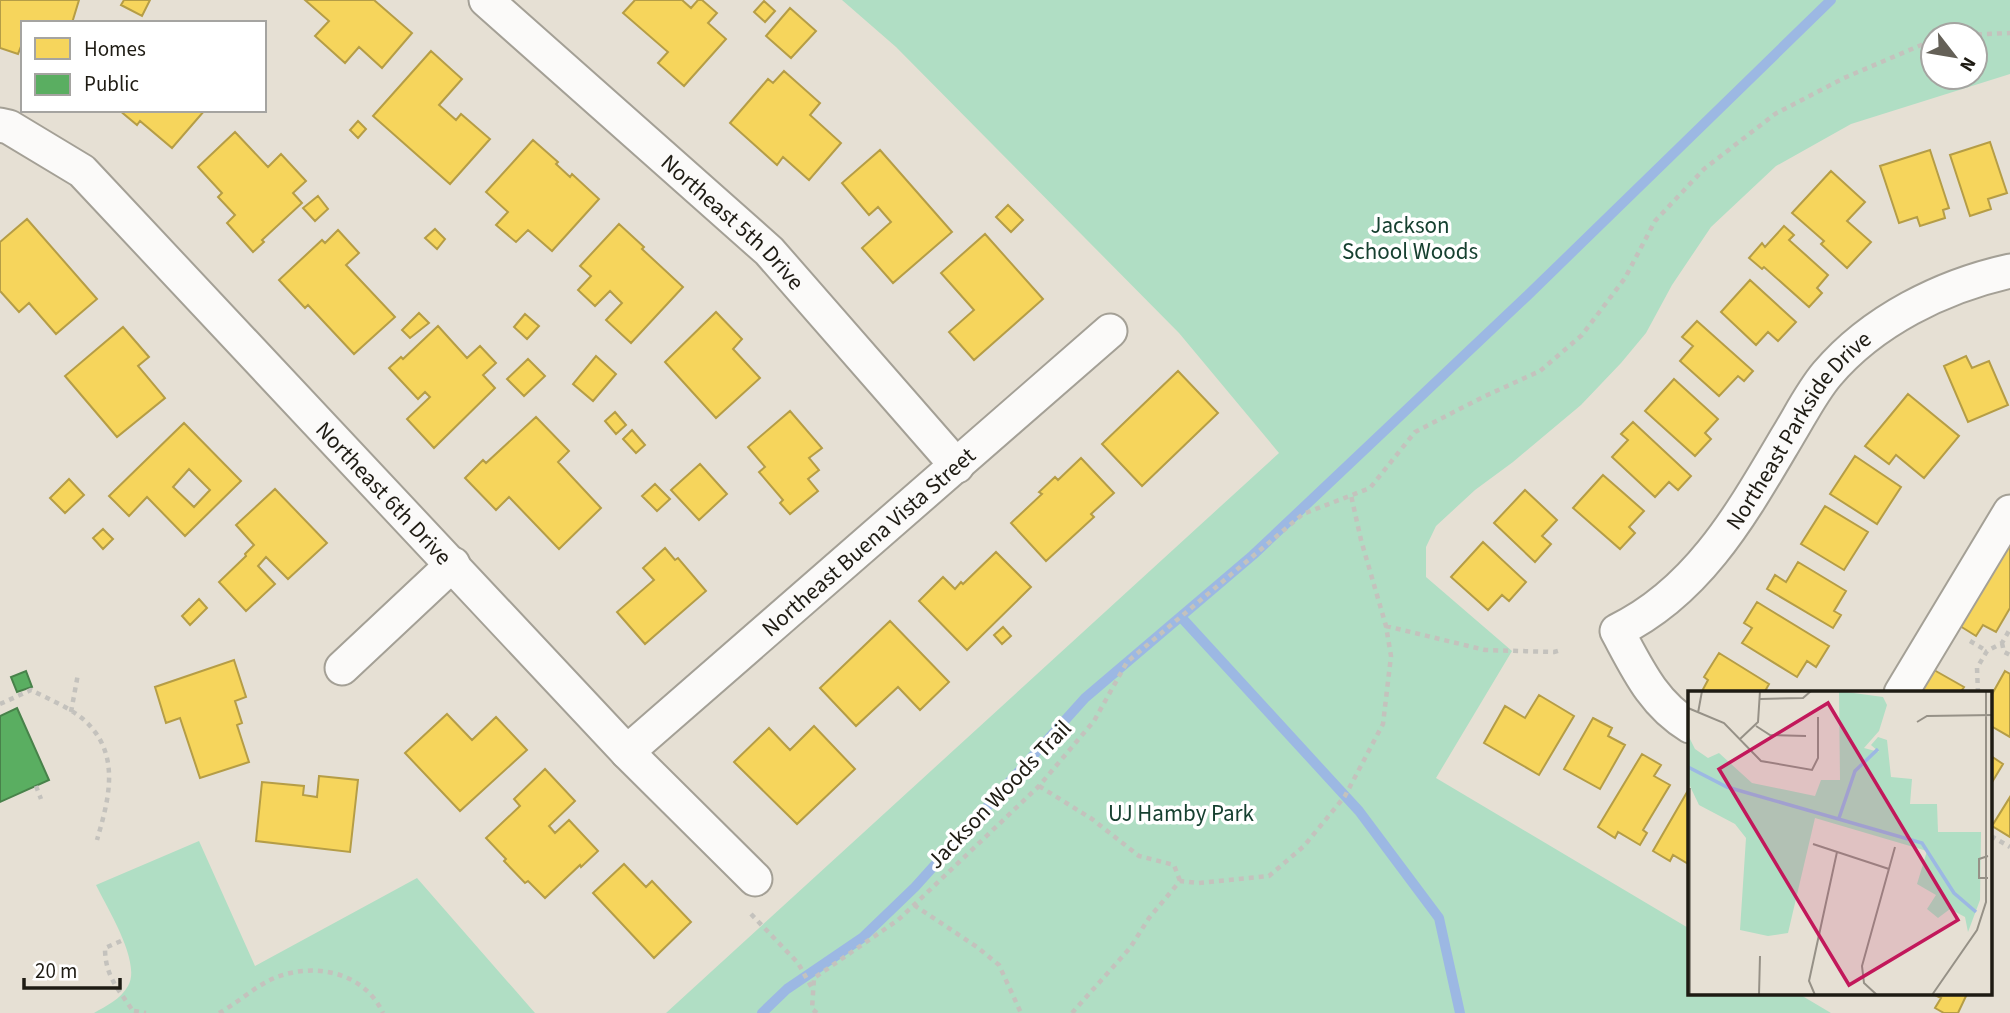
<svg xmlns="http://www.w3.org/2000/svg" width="2010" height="1013" font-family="'Source Sans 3',sans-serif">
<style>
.green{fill:#b0dec4;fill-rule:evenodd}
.homes{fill:#f6d55c;stroke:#b59d46;stroke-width:2;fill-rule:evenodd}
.public{fill:#5aae61;stroke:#48824a;stroke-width:2}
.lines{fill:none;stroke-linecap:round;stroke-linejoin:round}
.stream{stroke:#9cb8e3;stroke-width:10}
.minor-casing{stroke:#a4a096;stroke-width:37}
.path{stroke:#c4c2bd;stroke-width:4.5;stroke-dasharray:5 5;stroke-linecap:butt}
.minor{stroke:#fbfaf9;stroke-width:33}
.labels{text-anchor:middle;stroke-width:7;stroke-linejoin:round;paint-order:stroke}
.street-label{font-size:23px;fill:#1e1b13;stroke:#fff}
.park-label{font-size:23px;fill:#164030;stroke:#fff}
.inset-river{fill:none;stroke:#9cb8e3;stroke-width:3.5}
.inset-road{fill:none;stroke:#969187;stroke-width:2}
.view{fill:#c2185b;fill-opacity:0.15;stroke:#c2185b;stroke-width:3.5}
.inset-edge{fill:none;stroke:#1e1b13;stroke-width:3.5}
</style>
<rect width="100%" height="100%" fill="#e6e0d4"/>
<path class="green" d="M842,0h1168v74l-159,50 -75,42 -65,61 -39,58 -26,48 -25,30 -40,42 -68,57 -38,28 -39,36 -10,21v30l86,74 -76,127 254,151v65h109l32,19h-1165l613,-560 -100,-120 -283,-286zM1933,35h42v42h-42z
M199,841l56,125 162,-88 118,135h-441c12,-7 27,-14 34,-27 14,-23 -21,-78 -32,-101z"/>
<path class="homes" d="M0,0h79l-7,23h-49v18l-5,13 -18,-6z
M124,0h26l-8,16 -21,-11z
M305,0h69l38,33 -30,35 -23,-21 -14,16 -30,-27 14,-15z
M635,0h47l9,8 7,-8h4l15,13 -9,10 18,16 -42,47 -26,-23 10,-11 -45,-39z
M764,1l11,10 -10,11 -11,-10z
M790,8l26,23 -25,27 -25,-22z
M431,51l31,28 -23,26 17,15 5,-6 29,25 -40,45 -77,-68z
M784,71l36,32 -10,12 31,28 -32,37 -26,-23 -6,8 -47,-42 38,-44 5,4z
M119,110h86l-33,38 -32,-27 -3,4z
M358,121l8,8 -8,9 -8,-8z
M235,132l33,35 13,-13 25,27 -13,12 9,10 -40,37 2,2 -11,10 -26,-29 8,-8 -17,-18 4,-4 -24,-26z
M533,140l25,22 -2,2 14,13 2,-3 27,25 -47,52 -24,-21 -12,12 -20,-17 12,-13 -22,-20z
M1990,142l17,51 -19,6 3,10 -21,7 -20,-61z
M880,150l72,82 -59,51 -31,-35 29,-26 -13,-15 -9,8 -27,-32z
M1930,150l19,58 -6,2 2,8 -25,8 -3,-9 -18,6 -19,-57z
M1831,171l34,31 -18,19 24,21 -24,26 -26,-24 3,-3 -32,-28z
M318,196l10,13 -13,12 -12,-13z
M1008,205l15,15 -12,12 -15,-15z
M27,219l70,80 -41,35 -27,-31 -10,9 -19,-21v-49z
M619,224l25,23 -2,2 41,38 -52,56 -25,-23 16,-17 -12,-12 -15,15 -17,-16 13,-14 -11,-10z
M1784,226l10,9 -5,5 39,35 -11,13 5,5 -13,14 -45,-40 -2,2 -13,-11 13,-15 3,4z
M435,229l10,10 -8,10 -12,-11z
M338,230l21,23 -13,12 49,52 -41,37 -46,-49 -3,3 -26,-28 43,-40 3,3z
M985,234l58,65 -69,61 -25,-28 25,-22 -33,-37z
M1750,280l46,42 -18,19 -10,-9 -12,13 -35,-33z
M716,312l26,27 -9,10 27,29 -44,40 -51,-56z
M419,313l10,10 -19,15 -8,-8z
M525,314l14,12 -12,13 -13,-12z
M1697,321l56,50 -9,10 -6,-5 -19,20 -39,-35 13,-15 -11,-9z
M438,326l29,32 13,-12 16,17 -13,12 12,13 -61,60 -27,-29 23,-22 -5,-5 -7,7 -29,-31 12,-11 2,2z
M123,327l26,30 -11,9 27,32 -48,39 -52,-61z
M596,356l20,18 -23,27 -20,-17z
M1966,356l6,12 17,-7 19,44 -40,17 -24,-56z
M528,359l17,17 -21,20 -17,-17z
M1178,371l40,42 -76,73 -40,-42z
M1674,379l44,40 -13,14 6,6 -16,17 -50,-45z
M1908,394l51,42 -35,42 -28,-23 -7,9 -24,-18z
M790,411l32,37 -13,10 10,12 -11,9 10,12 -28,23 -10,-11 3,-3 -24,-28 6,-5 -17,-20z
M615,412l11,13 -10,9 -11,-13z
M536,417l33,34 -11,11 43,46 -42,41 -50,-52 -13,13 -31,-32 18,-18 3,3z
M1633,422l58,54 -13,14 -9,-8 -14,15 -43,-40 16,-17 -7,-6z
M184,423l57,58 -56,55 -38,-39 -18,19 -20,-20zM189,469l21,21 -16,17 -21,-20z
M632,430l13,15 -9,8 -13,-14z
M1855,456l46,31 -24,37 -47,-30z
M1081,458l33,35 -23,21 3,3 -48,44 -35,-38 31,-29 -3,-2 16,-15 3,3z
M700,464l27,30 -28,26 -28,-30z
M1603,475l41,36 -15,16 6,6 -15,16 -47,-41z
M69,479l15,16 -19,18 -15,-15z
M655,484l15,15 -13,12 -15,-15z
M275,489l52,54 -39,36 -22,-22 -8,9 17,18 -29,27 -27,-29 27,-26 -1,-2 9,-9 -18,-20z
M1525,490l32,30 -15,16 9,8 -16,18 -41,-39z
M1825,506l43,26 -24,38 -43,-26z
M103,529l10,10 -10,10 -10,-11z
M2010,541v67l-14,24 -13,-7 -7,11 -16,-10z
M1483,542l43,40 -17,19 -7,-6 -14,15 -37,-33z
M665,548l10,12 3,-2 28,33 -61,53 -28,-32 37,-32 -11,-12z
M996,552l35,35 -64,63 -48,-49 24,-24 12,12 6,-7 2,2z
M1798,562l48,29 -12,20 7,4 -8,13 -66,-39 8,-14 11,7z
M199,599l8,9 -17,17 -8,-9z
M1757,602l72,44 -13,21 -9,-6 -10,16 -55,-34 10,-15 -8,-5z
M890,621l59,61 -29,28 -22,-23 -42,39 -36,-38z
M1003,627l8,9 -9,8 -8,-9z
M1719,653l50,31 -5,9h-63l7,-13 -4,-3z
M234,660l12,37 -11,4 7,22 -5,2 12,37 -49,16 -20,-60 -14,5 -11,-36z
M1934,670l30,17 -4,6h-40z
M2005,671l5,3v63l-19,-11v-30z
M1539,695l35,21 -35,59 -55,-32 21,-37 20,12z
M447,714l25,26 24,-23 31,33 -67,61 -55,-58z
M1593,718l19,10 -4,8 17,9 -25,44 -36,-20z
M814,726l41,43 -58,55 -63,-62 35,-34 21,22z
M1642,754l19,11 -7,11 16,9 -27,45 4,3 -7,12 -22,-13 -3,6 -17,-11z
M1991,756l12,8 -12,20z
M545,769l30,32 -26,25 6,7 14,-13 29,31 -17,16 -1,-2 -35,33 -17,-17 -3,2 -21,-22 2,-2 -20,-21 34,-32 -6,-7z
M319,776l39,4 -8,72 -94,-11 6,-59 42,4 -1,9 14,2z
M1690,787v78l-17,-10 -3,6 -17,-10z
M2010,797v40l-18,-11z
M624,864l22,23 6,-6 39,41 -37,36 -61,-65z
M1933,994h34l-9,19h-14l-9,-5 6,-10z"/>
<path class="public" d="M26,671l6,16 -15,5 -6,-15z
M17,708l32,72 -49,22v-86z"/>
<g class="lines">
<path class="stream" d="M1181,617l178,194 80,107 21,95
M762,1013l25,-24 75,-51 53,-51 170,-189 168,-143 275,-260 303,-295"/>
<g class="minor-casing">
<g id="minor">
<path id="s1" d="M486,0l283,251 188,215"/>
<path id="s2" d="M0,125l9,2 73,44 545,581 128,127"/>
<path d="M342,668l111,-104"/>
<path d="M1901,693l109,-181"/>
<path id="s3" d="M1690,726c-37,-22 -53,-58 -73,-95 82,-40 125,-118 170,-194 13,-21 24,-44 40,-63 45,-53 115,-88 183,-103"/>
<path id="s4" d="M627,752l483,-421"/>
</g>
</g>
<path class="path" d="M1967,35l43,-2
M1386,626l99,24 69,2 7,-2
M1970,641l17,10
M2002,643l2,9 6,3
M1978,693l-1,-25 10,-17 15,-8 8,-14
M0,704l31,-14c19,10 46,20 60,37 29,33 17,75 6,113
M71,712l7,-38
M36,786l5,13
M1039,786l53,33 47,37 35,9 6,16
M1991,836l19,11
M914,905l63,42 22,18 22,48
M751,914l47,49 14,25
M121,941l-16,7c0,30 15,42 29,65
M134,1011l12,2
M219,1013c17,-9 33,-24 51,-33 40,-19 93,-10 113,33
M817,1013l-5,-4 2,-31 84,-58 16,-15 125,-119 55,-65 33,-59 176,-148 67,-26 45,-56 68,-35 57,-26 42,-36 43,-57 30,-57 49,-52 71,-55 69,-36 89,-38
M1072,1013l58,-65 19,-30 31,-37 18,2 71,-7 35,-30 41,-50 38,-72 8,-68 -5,-30 -25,-86 -10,-45"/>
<use href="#minor" class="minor"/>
</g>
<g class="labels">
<g class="street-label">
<text dy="8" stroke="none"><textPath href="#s1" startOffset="332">Northeast 5th Drive</textPath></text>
<text dy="8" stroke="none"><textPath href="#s3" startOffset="396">Northeast Parkside Drive</textPath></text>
<text dy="8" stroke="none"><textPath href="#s2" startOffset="536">Northeast 6th Drive</textPath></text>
<text dy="8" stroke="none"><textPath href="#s4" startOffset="320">Northeast Buena Vista Street</textPath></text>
<text transform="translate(999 794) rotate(-46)" y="8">Jackson Woods Trail</text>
</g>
<g class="park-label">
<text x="1410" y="233">Jackson<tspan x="1410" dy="26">School Woods</tspan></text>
<text x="1181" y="821">UJ Hamby Park</text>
</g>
</g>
<g transform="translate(1688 691)">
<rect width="304" height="304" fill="#e6e0d4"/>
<path d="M151,0l44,6 4,8 -8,26 -15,17 15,4 -8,-7 7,-8 9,3 4,37 21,2 -2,25h27l1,28h43l-1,68 -12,32 -3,-15 -15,-8 -12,9 -11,-9 9,-14 -19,-11 10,-33 -112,-33 -27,115 -20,3 -28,-6 6,-92 -11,-14 -36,-19 -11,-23v-47l7,14 13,9 11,-5 33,30 63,13 6,-16h19z" fill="#b0dec4"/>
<path class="inset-river" d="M0,76l39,20 195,56 32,50 22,19M151,127l16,-47 23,-22"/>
<path class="inset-road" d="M72,8l43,-1 8,-7M0,17l36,15 37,38 51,9 6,-12v-41M10,22l4,-22M229,31l10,-6 66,-1M68,35l14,9 36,1M52,48l18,-17 2,-31M2,97v207M125,153l76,25M300,165l-9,3v19h9M71,304l1,-39M127,304l-6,-14 28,-129M189,304l-13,-12 -2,-17 33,-119M244,304l45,-65 9,-28v-211"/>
<path class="view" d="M140,12l130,217 -109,65 -130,-216z"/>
<rect width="304" height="304" class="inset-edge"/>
</g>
<rect x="21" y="21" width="245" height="91" fill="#ffffff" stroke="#a5a4a1" stroke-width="2"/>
<rect x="35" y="38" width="35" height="21" fill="#f6d55c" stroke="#a5a4a1" stroke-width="2"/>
<text x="84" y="56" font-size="21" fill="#1e1b13">Homes</text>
<rect x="35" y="74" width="35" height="21" fill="#5aae61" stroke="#a5a4a1" stroke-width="2"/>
<text x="84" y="91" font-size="21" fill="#1e1b13">Public</text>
<g transform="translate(1954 56) rotate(121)"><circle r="33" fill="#ffffff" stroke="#a5a4a1" stroke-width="2"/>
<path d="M0-5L12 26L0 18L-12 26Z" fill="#646057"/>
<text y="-10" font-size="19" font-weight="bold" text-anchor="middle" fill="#1e1b13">N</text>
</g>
<path d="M24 978v10h96v-10" fill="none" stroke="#1e1b13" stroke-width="3.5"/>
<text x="35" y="978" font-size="21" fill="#1e1b13" stroke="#ffffff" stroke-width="5" paint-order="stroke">20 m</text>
</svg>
